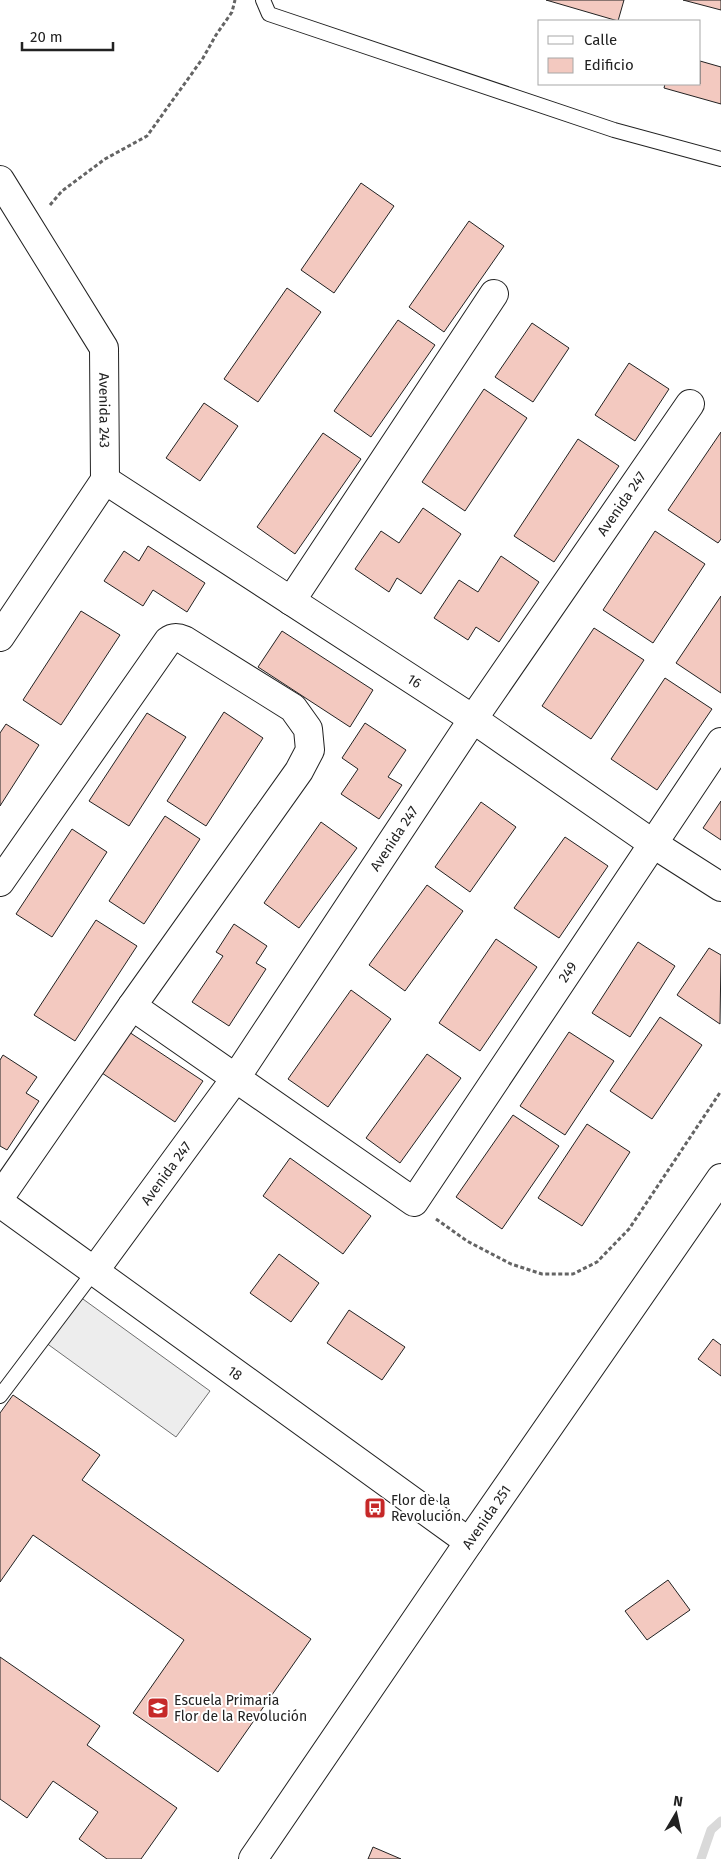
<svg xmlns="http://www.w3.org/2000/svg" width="721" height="1859" font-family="'Fira Sans',sans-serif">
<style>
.parking{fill:#ededed;stroke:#6f6f6f}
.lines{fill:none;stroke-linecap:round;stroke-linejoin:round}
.stream{stroke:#d9d9d9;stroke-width:9}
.building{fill:#f3c9c0;stroke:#222}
.service-casing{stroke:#222;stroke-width:16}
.minor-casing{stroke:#222;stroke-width:30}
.tertiary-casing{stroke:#222;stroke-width:30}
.primary-casing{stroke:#222;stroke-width:30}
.path{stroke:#646464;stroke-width:3;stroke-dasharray:4 2.5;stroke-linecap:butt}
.service{stroke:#fff;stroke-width:14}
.minor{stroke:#fff;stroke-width:28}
.tertiary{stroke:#fff;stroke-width:28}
.primary{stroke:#fff;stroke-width:28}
.labels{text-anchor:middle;stroke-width:4;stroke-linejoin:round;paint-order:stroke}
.street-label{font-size:14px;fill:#222;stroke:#fff}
.poi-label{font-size:14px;fill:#222;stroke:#fff;text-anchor:start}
</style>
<rect width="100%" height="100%" fill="#fff"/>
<path class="parking" d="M76,1294l134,97 -34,46 -134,-97z"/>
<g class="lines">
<path class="stream" d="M701,1859l10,-29 10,-9"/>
</g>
<path class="building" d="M546,0h78l-6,21z
M683,0h38v10z
M700,61l21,6v37l-57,-16 1,-4h35z
M361,183l33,23 -60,87 -33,-23z
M469,221l35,25 -60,86 -35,-25z
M287,288l34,24 -63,90 -34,-23z
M398,320l37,25 -64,92 -37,-26z
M532,323l37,25 -36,54 -38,-25z
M629,363l40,26 -34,52 -40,-26z
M484,389l43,29 -62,93 -43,-29z
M204,403l34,23 -38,55 -34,-23z
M721,432v107l-3,4 -50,-33z
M323,433l38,26 -66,95 -38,-27z
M578,439l41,27 -65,96 -40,-26z
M423,508l38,26 -40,60 -24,-16 -8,14 -34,-23 26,-38 18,12z
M655,531l50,33 -52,79 -50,-33z
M148,546l57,37 -18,29 -34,-22 -10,16 -39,-25 20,-30 15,10z
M501,556l38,26 -40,60 -23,-15 -8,13 -34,-22 25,-38 19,12z
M721,596v97l-45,-30z
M81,611l39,24 -59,90 -38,-25z
M594,628l50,32 -53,79 -49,-33z
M282,631l91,59 -23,37 -92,-60z
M665,678l47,31 -55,81 -46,-31z
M224,712l39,26 -57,88 -39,-25z
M147,713l39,24 -57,89 -40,-25z
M365,723l41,27 -18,27 14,8 -23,34 -38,-25 17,-25 -16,-11z
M6,724l33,21 -39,61v-73z
M721,801v39l-18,-12z
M481,802l35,25 -46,65 -35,-25z
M165,816l35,23 -56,85 -35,-23z
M321,822l36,26 -58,80 -35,-25z
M72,829l35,23 -55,85 -36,-23z
M565,837l43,29 -49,72 -45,-30z
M427,885l36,26 -58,80 -36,-26z
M96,920l41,26 -62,95 -41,-26z
M234,924l33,22 -11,17 10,6 -37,57 -37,-24 31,-46 -7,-4z
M496,939l41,28 -57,84 -41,-28z
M638,942l37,24 -45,71 -38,-24z
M709,948l12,7 -1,69 -43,-29z
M351,990l40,29 -63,88 -40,-28z
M660,1017l42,28 -50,74 -42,-28z
M129,1032l74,49 -28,41 -73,-49z
M569,1032l45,29 -49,74 -45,-29z
M427,1054l34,24 -61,85 -34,-25z
M3,1055l34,22 -11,16 13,8 -32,49 -7,-4v-86z
M513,1115l46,31 -57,83 -46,-32z
M587,1124l43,28 -48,74 -44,-28z
M290,1158l81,58 -28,38 -80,-58z
M279,1254l40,29 -28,39 -41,-29z
M349,1310l56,37 -23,33 -55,-37z
M713,1339l8,6v31l-23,-17z
M13,1395l87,60 -18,25 229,159 -93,133 -85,-59 51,-73 -151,-105 -33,47v-169z
M668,1580l22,30 -43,30 -22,-29z
M0,1657l100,69 -13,19 90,63 -36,51h-34l-28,-20 19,-27 -45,-31 -26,37 -27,-19z
M373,1847l28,12h-33z"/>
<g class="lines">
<g class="service-casing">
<path id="service" d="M263,0l6,14 345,116 107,29
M0,1396l95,-126"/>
</g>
<g class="minor-casing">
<g id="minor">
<path id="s1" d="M0,180l104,168 1,132 -105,157"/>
<path id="s2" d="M105,480l368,239 179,124 69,44"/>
<path d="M291,601l203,-307"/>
<path d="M0,882l168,-241c5,-4 9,-4 16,-1l109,68 15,21 2,21 -11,21 -167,235 -132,191"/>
<path id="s3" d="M132,1006l282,196 307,-460"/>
<path id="s4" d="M95,1270l140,-191 238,-360 217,-315"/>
</g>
</g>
<g class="tertiary-casing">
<g id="tertiary">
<path id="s5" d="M0,1203l469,339"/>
</g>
</g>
<g class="primary-casing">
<g id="primary">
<path id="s6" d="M253,1859l216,-317 252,-364"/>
</g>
</g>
<path class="path" d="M50,205l12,-14 43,-32 42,-23 56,-78 13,-23 16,-23 3,-12
M436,1219l31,22 44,23 31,10h31l24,-12 32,-33 92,-138"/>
<use href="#service" class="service"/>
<use href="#minor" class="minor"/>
<use href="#tertiary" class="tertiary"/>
<use href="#primary" class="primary"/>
</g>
<defs>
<g id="bus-square" transform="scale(1.125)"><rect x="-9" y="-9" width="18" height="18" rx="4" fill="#c62828" stroke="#fff"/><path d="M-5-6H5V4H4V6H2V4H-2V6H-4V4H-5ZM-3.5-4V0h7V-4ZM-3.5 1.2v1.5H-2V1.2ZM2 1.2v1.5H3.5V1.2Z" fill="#fff"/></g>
<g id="school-square" transform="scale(1.125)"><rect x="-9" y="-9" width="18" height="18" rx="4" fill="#c62828" stroke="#fff"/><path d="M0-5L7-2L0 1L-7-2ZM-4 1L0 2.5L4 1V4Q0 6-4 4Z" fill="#fff"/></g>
</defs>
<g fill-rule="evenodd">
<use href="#bus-square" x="375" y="1508"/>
<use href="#school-square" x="158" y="1708"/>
</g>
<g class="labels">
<g class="street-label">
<text dy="5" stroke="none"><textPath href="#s1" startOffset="260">Avenida 243</textPath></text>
<text dy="5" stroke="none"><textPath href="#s4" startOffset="930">Avenida 247</textPath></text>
<text dy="5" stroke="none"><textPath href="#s2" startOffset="369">16</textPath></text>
<text dy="5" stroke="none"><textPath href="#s4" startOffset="525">Avenida 247</textPath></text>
<text dy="5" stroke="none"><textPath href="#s3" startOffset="620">249</textPath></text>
<text dy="5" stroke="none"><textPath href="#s4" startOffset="120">Avenida 247</textPath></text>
<text dy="5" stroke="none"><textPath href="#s5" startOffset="290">18</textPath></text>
<text dy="5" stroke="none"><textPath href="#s6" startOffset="414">Avenida 251</textPath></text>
</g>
<g class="poi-label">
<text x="391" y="1505">Flor de la<tspan x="391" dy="16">Revolución</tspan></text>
<text x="174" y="1705">Escuela Primaria<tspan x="174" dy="16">Flor de la Revolución</tspan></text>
</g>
</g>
<rect x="538" y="20" width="162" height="65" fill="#ffffff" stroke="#a7a7a7"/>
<rect x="548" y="36" width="25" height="8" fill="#ffffff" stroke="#a7a7a7"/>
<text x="584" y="45" font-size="15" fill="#222222">Calle</text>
<rect x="548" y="58" width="25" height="15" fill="#f3c9c0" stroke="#a7a7a7"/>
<text x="584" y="70" font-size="15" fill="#222222">Edificio</text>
<g transform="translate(676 1814) rotate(9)" stroke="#ffffff" stroke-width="4" paint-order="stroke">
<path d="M0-4L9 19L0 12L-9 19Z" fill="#222222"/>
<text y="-8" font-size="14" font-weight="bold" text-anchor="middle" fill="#222222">N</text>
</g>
<path d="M22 42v8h91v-8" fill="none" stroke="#222222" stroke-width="2.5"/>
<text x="30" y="42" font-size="15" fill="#222222" stroke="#ffffff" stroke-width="4" paint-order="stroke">20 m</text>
</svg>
